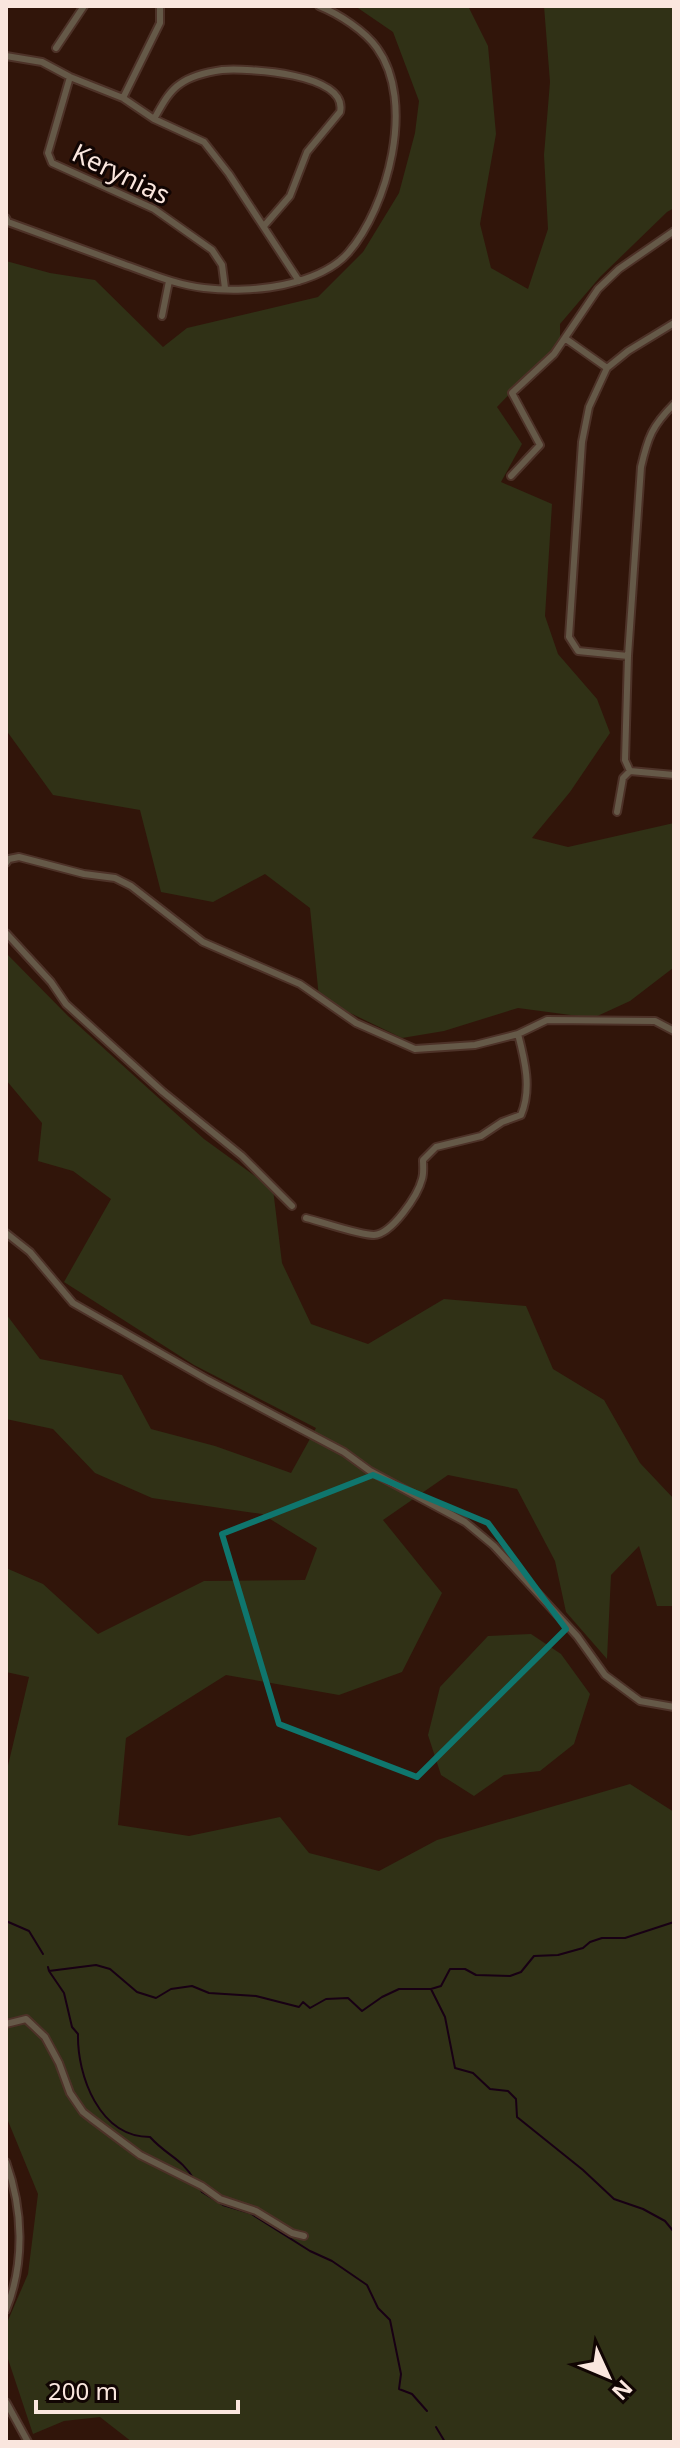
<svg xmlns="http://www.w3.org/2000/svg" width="680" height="2448" font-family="'Noto Sans',sans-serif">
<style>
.green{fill:#303116}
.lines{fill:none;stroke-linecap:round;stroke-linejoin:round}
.stream{stroke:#180014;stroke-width:2}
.minor-casing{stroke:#4d3228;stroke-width:10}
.minor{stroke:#655948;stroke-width:6}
.marked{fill:none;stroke:#0f766e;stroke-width:6;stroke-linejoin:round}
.labels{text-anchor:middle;stroke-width:6;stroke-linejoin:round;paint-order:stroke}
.street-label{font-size:26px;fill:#fae6de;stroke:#110503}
</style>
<rect width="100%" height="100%" fill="#31150a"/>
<path class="green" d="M355,6h113l20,40 8,88 -16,90 11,44 37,21 20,-60 -4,-74 6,-73 -6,-76h130v202l-7,4 -67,65 -40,47v17l-63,66 25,37 -21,38 51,22 -7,112 13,38 39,45 13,34 -40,59 -38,46 36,9 106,-24 -1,145 -43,33 -37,17 -75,-10 -74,23 -42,7 -83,-40 -9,-90 -45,-34 -52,28 -52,-10 -21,-82 -87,-15 -47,-65v-469l44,12 45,7 68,67 24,-19 131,-31 45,-45 36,-59 16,-60 4,-32 -26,-69z
M6,953l62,63 136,123 69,50 9,74 29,61 57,20 76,-45 82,7 27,63 51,31 36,63 34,36v107h-17l-18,-60 -28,29 -4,84 -41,-47 -11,-51 -38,-72 -69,-14 -65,45 59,73 -40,79 -63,23 -113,-20 -100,63 -8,87 71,11 91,-19 29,36 70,18 58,-31 193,-56 44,28v630h-542l-32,-25 -36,4 -31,13 -27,-81v-28l22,-51 10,-80 -32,-78v-342l23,-97 -23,-5v-104l37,16 55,50 106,-53 101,-1 12,-32 -55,-34 -110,-16 -57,-25 -42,-44 -47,-10v-105l34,45 82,16 29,54 64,17 76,27 25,-45 -122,-63 -130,-83 47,-83 -38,-28 -35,-10 4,-38 -36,-43z
M531,1634l30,20 29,40 -16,50 -34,27 -36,4 -30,21 -33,-21 -13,-40 12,-48 48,-51z"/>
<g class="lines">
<path class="stream" d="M6,1921l23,10 14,23
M48,1967l1,4 47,-6 14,4 27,23 19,6 15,-9 21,-3 17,7 47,3 43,11 4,-5 7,6 16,-9 22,-1 14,13 20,-14 17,-8h32l10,-3 9,-17h15l11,6 34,1 11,-4 13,-16 24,-1 25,-7 7,-6 12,-4h23l49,-16
M49,1971l15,22 8,34 6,7c-1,41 21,103 72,103 17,19 32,21 45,44
M431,1989l14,28 10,51 18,5 17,16 18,2 8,8 1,18 66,53 31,29 29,10 22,12 9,11
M199,2186l3,6 21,13 27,8 60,38 22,10 35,24 11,23 12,12 11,54 -2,15 13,5 15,17
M436,2427l9,15"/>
<g class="minor-casing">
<path id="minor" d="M56,48l28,-42
M6,56l36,6 28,15 53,21 31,21 50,23 25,32 70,107
M70,77l-22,76 4,10 102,46 58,41 10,15 3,23
M123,98l37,-75v-17
M154,119c7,-12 14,-27 26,-35 11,-8 28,-12 42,-14 24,-2 127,3 118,42l-33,40 -17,44 -26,30
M6,218l2,4c39,14 77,28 115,42 26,9 53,21 81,24 24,3 56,2 79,-3 23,-5 49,-14 65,-32 40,-46 68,-151 29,-205 -12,-17 -38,-34 -58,-42
M162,316l7,-35
M566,339l41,29
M674,404c-22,22 -26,33 -33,63l-13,189 -3,104 5,11 44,4
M511,476l29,-31 -28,-52 42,-39 44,-65 21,-20 55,-38
M628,656l-50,-5 -9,-14 13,-195 7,-35 18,-39 21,-17 46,-28
M617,812l6,-34 7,-7
M6,863l3,-4 10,-2 65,17 31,4 16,8 72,56 97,42 56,39 59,26 60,-4 43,-11 29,-14 108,1 19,10
M6,933l45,49 15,22 97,88 79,64 50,50
M306,1218c17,4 53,17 68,17 18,-1 44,-40 48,-56 2,-6 1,-13 1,-19l13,-13 45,-11 21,-14 19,-7c11,-26 4,-54 -3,-81
M6,1233l24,19 43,51 135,77 136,72 26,19 95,51 29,24 83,90 28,39 35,26 34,6
M6,2024l20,-5 19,18 14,26 11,30 13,19 9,7 48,36 62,31 18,13 36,12 36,22 12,3
M6,2162c17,47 19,101 0,148
M6,2402l22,40"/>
</g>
<use href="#minor" class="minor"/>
</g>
<path class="marked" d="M373,1475l115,48 78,106 -149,148 -138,-53 -57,-190z"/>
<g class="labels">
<g class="street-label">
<text transform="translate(121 174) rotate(26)" y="9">Kerynias</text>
</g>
</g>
<rect width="680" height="2448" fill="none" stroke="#fae6de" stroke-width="16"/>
<g transform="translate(608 2376) rotate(134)" stroke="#110503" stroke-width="6" paint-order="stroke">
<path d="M0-6L14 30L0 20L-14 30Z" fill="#fae6de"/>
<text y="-12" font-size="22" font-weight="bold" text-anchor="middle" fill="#fae6de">N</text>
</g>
<path d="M36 2400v12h202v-12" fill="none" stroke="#fae6de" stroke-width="4"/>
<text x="48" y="2400" font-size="24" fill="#fae6de" stroke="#110503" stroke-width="6" paint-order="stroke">200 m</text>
</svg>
